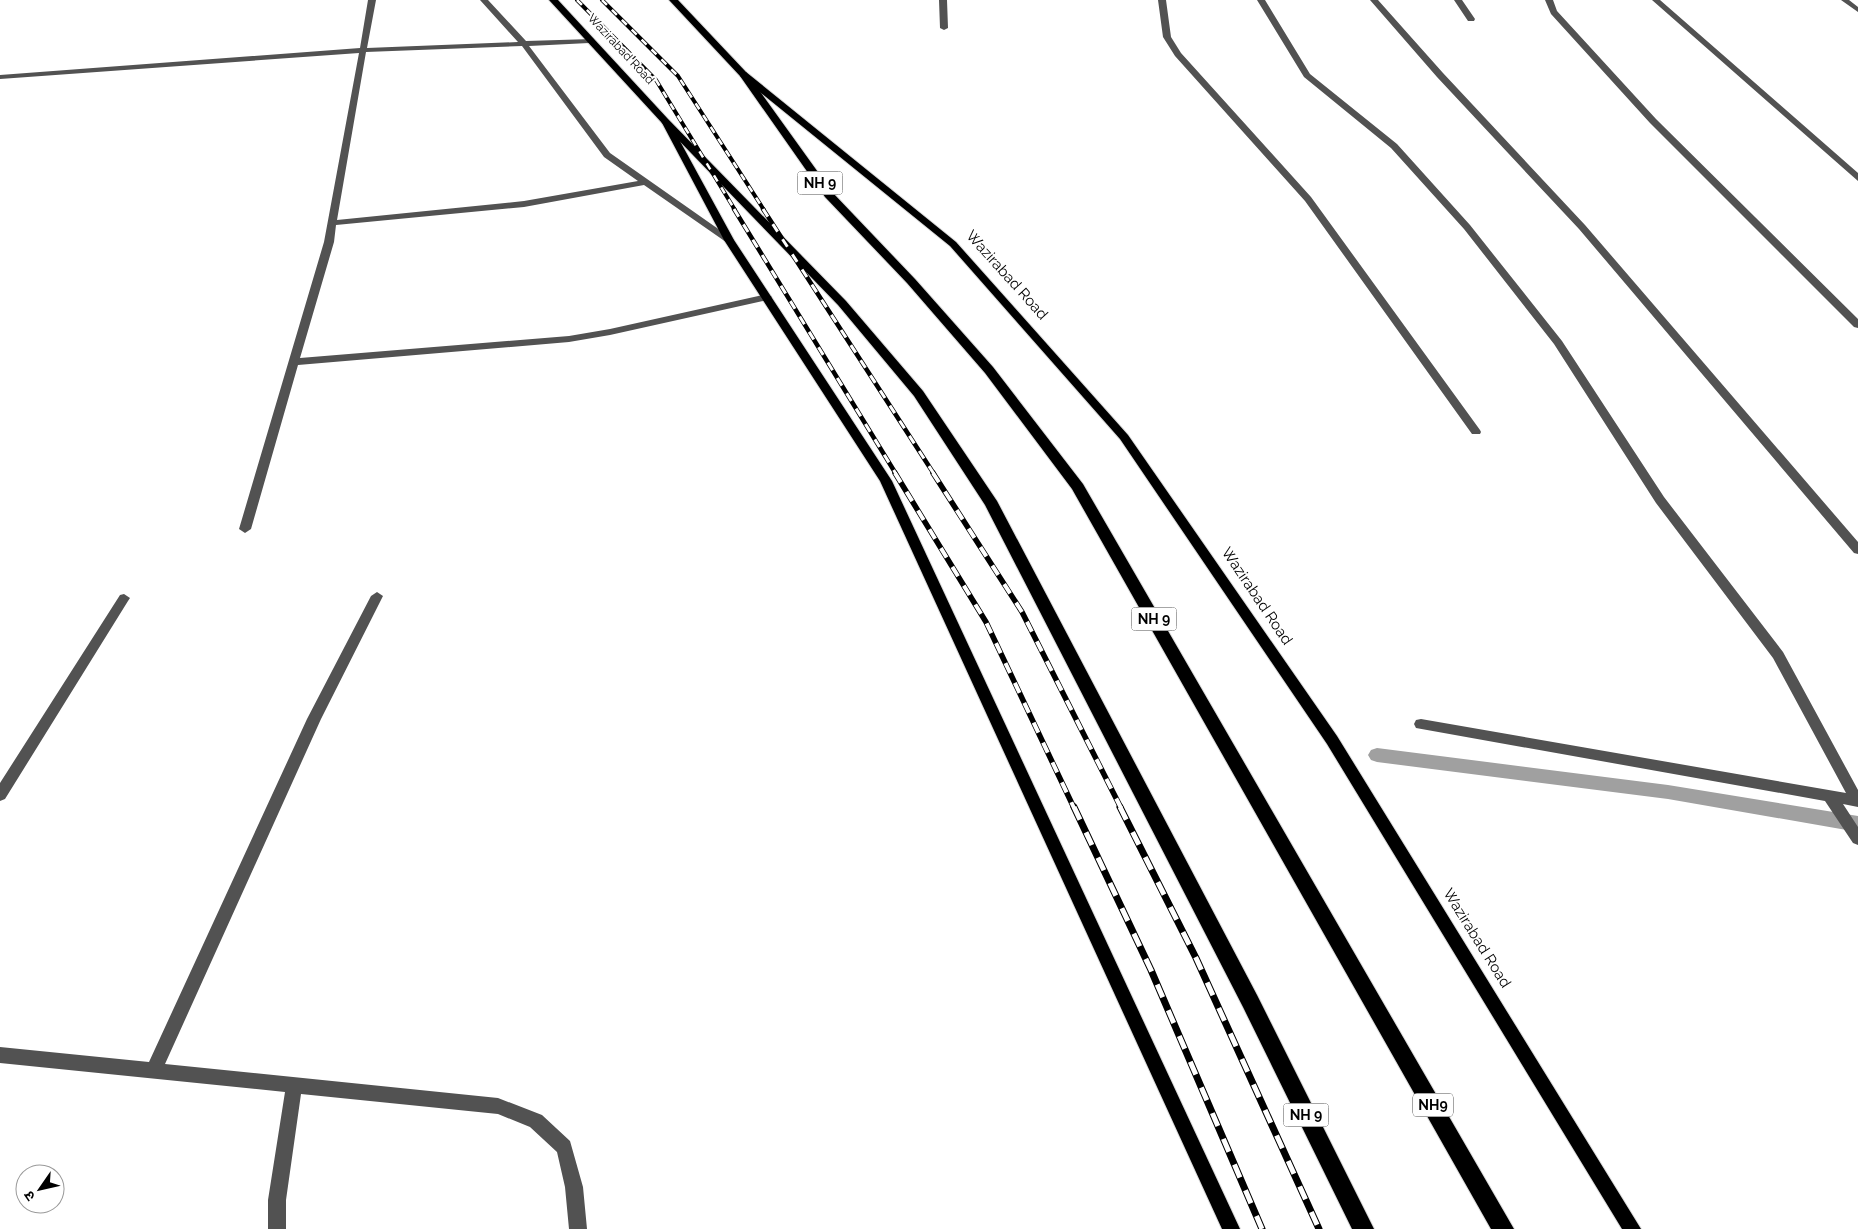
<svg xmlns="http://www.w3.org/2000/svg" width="1858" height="1229" font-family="Raleway,'Noto Sans Devanagari',sans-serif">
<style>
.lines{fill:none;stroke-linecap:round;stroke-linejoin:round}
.stream{fill:#a0a0a0;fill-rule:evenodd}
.major-casing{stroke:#dbdbdb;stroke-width:2}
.highway-casing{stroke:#dbdbdb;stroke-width:2}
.minor{fill:#525252;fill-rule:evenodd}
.major{fill:#000;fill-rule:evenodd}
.highway{fill:#000;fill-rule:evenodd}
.rail-far3-casing{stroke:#000;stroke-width:4}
.rail-far2-casing{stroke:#000;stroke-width:4.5}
.rail-far1-casing{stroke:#000;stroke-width:5.5}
.rail-casing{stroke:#000;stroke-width:7}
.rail-far3{stroke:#fff;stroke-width:2.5;stroke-dasharray:7;stroke-linecap:butt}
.rail-far2{stroke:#fff;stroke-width:3;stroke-dasharray:9;stroke-linecap:butt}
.rail-far1{stroke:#fff;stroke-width:4;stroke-dasharray:11;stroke-linecap:butt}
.rail{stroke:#fff;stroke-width:5;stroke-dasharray:14;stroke-linecap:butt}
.labels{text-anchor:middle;stroke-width:4;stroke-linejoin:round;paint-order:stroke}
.far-street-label{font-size:12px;fill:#000;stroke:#fff}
.shield{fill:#fff;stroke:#4c4c4c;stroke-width:1}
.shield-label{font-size:14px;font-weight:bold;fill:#000}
.street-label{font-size:15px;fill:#000;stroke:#fff}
</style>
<rect width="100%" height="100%" fill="#fff"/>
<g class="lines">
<path class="stream" d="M1377,748l291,37 190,31v16l-190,-33 -291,-37 -6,-2 -3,-5 3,-5z"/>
<g class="major-casing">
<path id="major" d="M740,72h6l210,170 172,193 209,301 304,493h-19l-295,-485 -207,-305 -170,-193 -210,-170z
M662,119l7,2 65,119 158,241 348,748h-18l-342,-748 -156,-241 -63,-119z"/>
</g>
<g class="highway-casing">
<path id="highway" d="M549,0h9l110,119 178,182 77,90 74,110 260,494 117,234h-22l-109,-222 -258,-502 -71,-109 -76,-91 -176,-182z
M669,0h9l68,72 87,121 82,86 78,88 90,117 431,745h-23l-419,-740 -87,-116 -78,-90 -82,-86 -85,-121z"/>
</g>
<path class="minor" d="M368,0h8l-9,48 151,-6 -38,-42h8l38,41 66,-2v4h-3l-60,3 81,107 124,87 -2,2h-6l-82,-57 -120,22 -188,18 -2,17 -34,116 269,-22 41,-7 157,-35 5,3 -5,3 -157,35 -41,7 -271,23 -47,164 -6,4 -6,-4 85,-287 35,-189 -359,26v-4l360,-27zM522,46l82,111 34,24 -114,20 -187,19 29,-168z
M939,0h8l1,28 -4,2 -4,-2z
M1158,0h8l5,37 10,16 130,144 169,233 1,2 -1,2h-8l-167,-233 -130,-145 -12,-19z
M1257,0h8l45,74 87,70 73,81 92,116 102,156 119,155 75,138v17l-15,-3 15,23v18l-5,-2 -28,-42 -409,-73 -2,-4 2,-4 5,-1 425,74 -73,-135 -117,-155 -102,-159 -90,-115 -73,-81 -87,-71z
M1370,0h8l65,73 142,152 273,317v12l-4,-1 -275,-324 -142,-152z
M1454,0h8l13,19 -1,2h-6z
M1545,0h8l4,11 99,108 202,200v9l-4,-1 -204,-204 -99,-109z
M1652,0h8l198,173v8z
M1841,0h8l9,7v5z
M377,592l6,4 -62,123 -156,345 333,34 44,17 28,26 13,46 4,42h-18l-4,-42 -8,-35 -27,-25 -32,-13 -197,-20 -15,106v29h-18v-29l17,-108 -285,-29v-16l149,15 158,-343 64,-123z
M124,594l6,4 -2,3 -123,198 -5,2v-18l120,-188z"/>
<use href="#major" class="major"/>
<use href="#highway" class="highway"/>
<g class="rail-far3-casing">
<path id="rail-far3" d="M577,0l79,80 79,130
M602,0l76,76 86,134"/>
</g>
<g class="rail-far2-casing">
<path id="rail-far2" d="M734,209l162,265
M763,209l171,265"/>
</g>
<g class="rail-far1-casing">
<path id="rail-far1" d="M895,473l91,149 88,186
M933,473l89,139 99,196"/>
</g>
<g class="rail-casing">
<path id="rail" d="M1074,807l77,163 111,259
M1120,807l76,151 123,271"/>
</g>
<use href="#rail-far3" class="rail-far3"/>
<use href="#rail-far2" class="rail-far2"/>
<use href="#rail-far1" class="rail-far1"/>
<use href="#rail" class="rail"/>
</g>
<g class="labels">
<g class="far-street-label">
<text transform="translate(621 49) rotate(47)" y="4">Wazirabad Road</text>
</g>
<g class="shield">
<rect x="797.5" y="171.5" width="45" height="23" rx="4"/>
<rect x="1131.5" y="607.5" width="45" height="23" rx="4"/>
<rect x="1413" y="1093.5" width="40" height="23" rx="4"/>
<rect x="1283.5" y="1103.5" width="45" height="23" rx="4"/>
</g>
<g class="shield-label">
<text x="820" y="188">NH 9</text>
<text x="1154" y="624">NH 9</text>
<text x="1433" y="1110">NH9</text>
<text x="1306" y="1120">NH 9</text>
</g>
<g class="street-label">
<text transform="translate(1007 275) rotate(48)" y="5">Wazirabad Road</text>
<text transform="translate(1257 596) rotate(56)" y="5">Wazirabad Road</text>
<text transform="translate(1477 938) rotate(58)" y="5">Wazirabad Road</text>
</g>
</g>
<g transform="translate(40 1189) rotate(236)"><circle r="24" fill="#ffffff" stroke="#999999"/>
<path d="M0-4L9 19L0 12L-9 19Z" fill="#000000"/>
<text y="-8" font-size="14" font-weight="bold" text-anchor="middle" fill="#000000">उ</text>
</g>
</svg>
